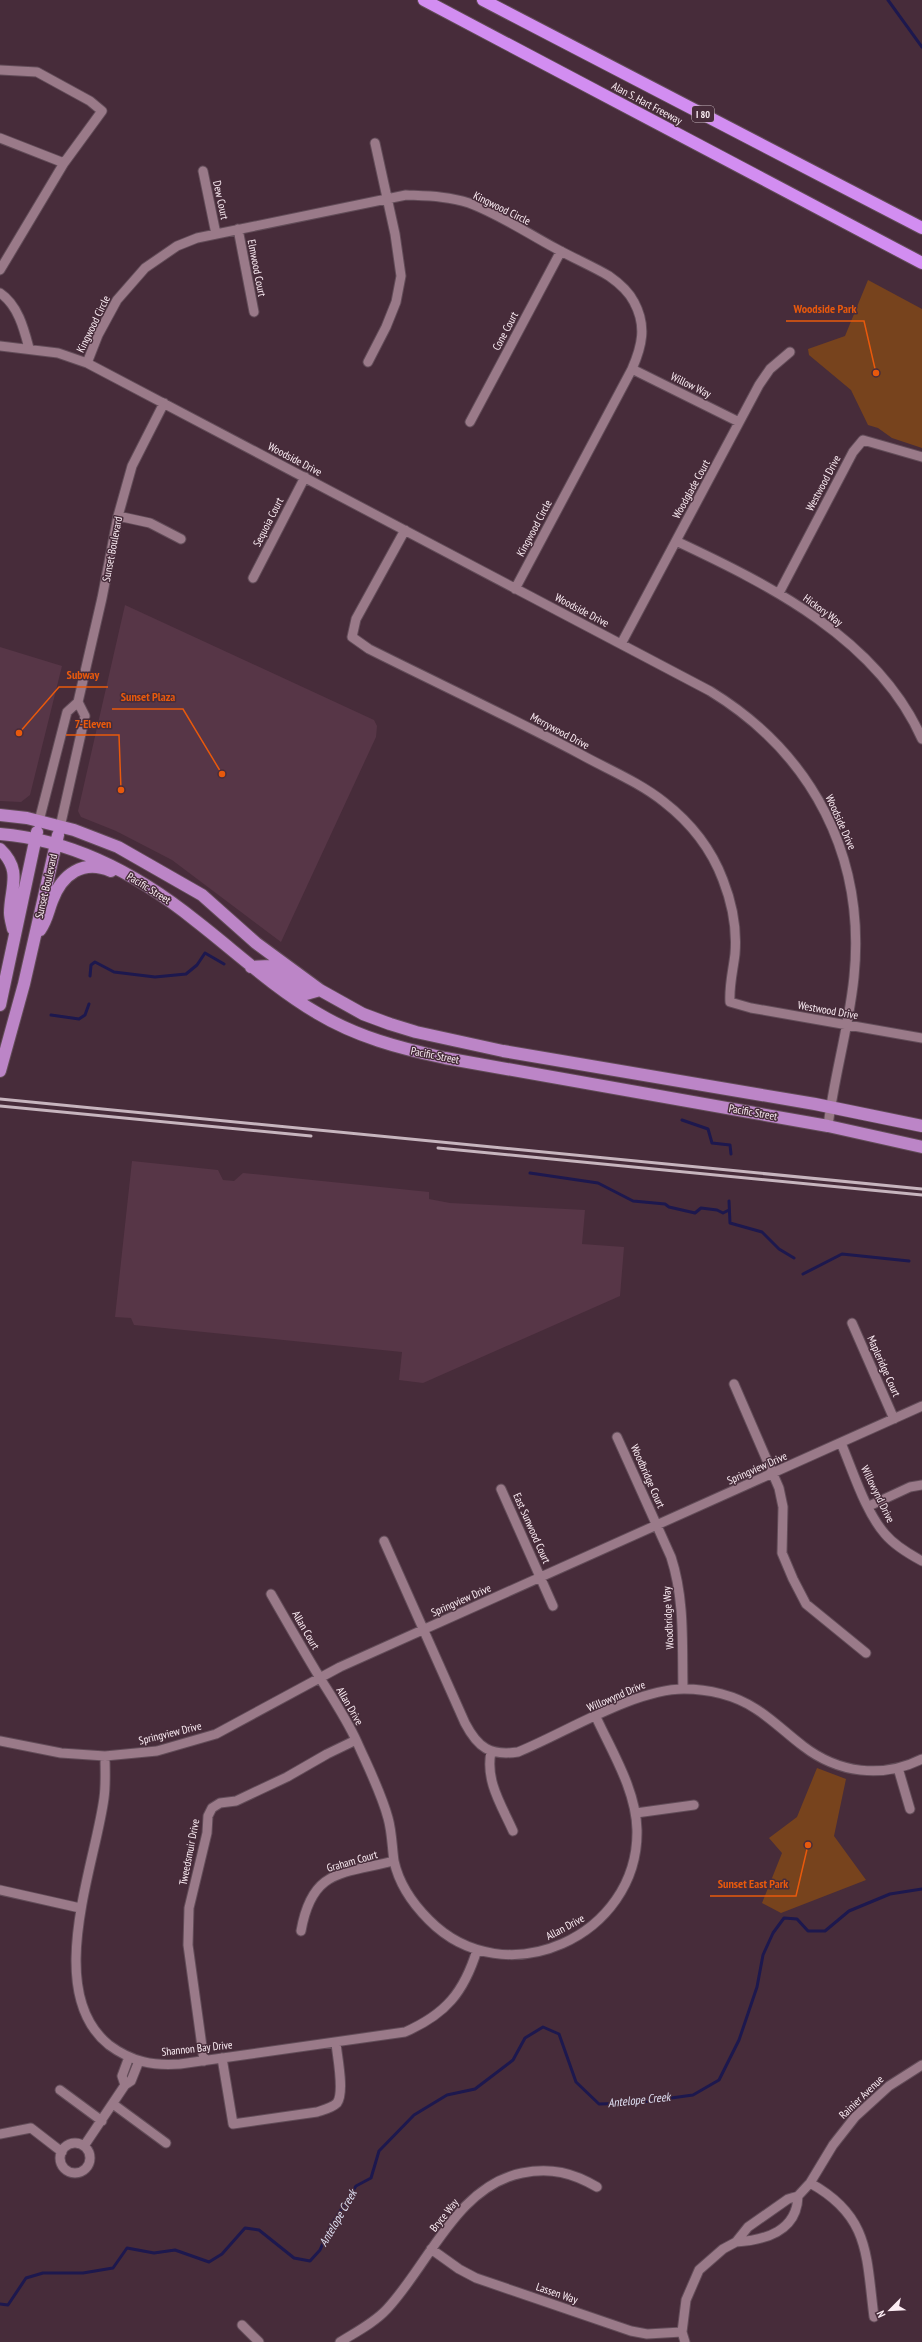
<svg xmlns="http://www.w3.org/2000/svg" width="922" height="2342" font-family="'PT Sans Narrow',sans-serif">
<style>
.built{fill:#573647}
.green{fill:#77431d}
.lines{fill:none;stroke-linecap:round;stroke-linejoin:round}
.stream{stroke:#1d184e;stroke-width:3}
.minor-casing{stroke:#624c58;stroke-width:11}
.major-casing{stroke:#624c58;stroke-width:14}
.highway-casing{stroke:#624c58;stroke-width:14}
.minor{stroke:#9a7a89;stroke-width:9}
.major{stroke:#bc85c7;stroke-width:12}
.highway{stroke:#d28df1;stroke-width:12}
.rail{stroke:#c7b5be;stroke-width:3}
.labels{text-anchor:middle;stroke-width:3;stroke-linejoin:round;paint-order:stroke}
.shield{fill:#472c3a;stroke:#c6b4bd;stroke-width:1}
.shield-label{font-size:10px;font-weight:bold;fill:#fdeef5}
.street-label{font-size:11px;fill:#fdeef5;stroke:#472c3a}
.water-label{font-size:12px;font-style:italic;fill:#dfe0f3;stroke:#472c3a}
.leader{fill:none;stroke:#e8590c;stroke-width:1.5}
.callout-dot{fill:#e8590c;stroke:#472c3a;stroke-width:1.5}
.callout-label{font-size:12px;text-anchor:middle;font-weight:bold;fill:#e8590c;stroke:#472c3a;stroke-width:3;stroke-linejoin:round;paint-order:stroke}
</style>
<rect width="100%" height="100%" fill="#472c3a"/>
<path class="built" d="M125,605l249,115 3,6 -1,11 -95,205 -109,-82 -56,-29 -35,-14 -3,-6z
M0,647l62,19 -32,129 -9,7 -21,-1z
M132,1161l86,9 5,10 11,1 9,-8 186,19v7l21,4 135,7 -3,34 42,3 -4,49 -197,87 -24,-3 3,-28 -268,-27 -3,-7 -16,-1z"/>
<path class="green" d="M868,280l54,29v139l-30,-10 -14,-10 -10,-3 -17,-35 -42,-35 -1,-6 37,-13z
M817,1768l29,11 -12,57 32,44 -85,33 -19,-10 20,-50 -13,-15 28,-21z"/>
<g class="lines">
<path class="stream" d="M888,0l34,47
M90,976l1,-11 4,-3 19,10 41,5 31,-3 11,-9 8,-12 19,11
M51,1015l28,4 6,-4 4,-11
M682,1120l26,9 4,14 18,2 1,9
M530,1173l68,10 35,18 32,3 4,3 26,6 6,-5 16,2 6,3 6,-3
M729,1201l1,22 32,9 17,17 15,9
M803,1274l39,-20 67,7
M0,2304l8,1 18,-27 17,-5h40l30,-5 14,-20 27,5 21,-3 34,12 13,-8 23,-26 14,2 35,28 16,3 10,-11 10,-23 26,-41 15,-8 8,-27 35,-36 33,-20 28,-6 38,-29 12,-22 18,-11 16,7 17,48 23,22 36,-1 58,-8 26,-15 20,-40 18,-53 6,-32 10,-22 11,-15 13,1 11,12h17l24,-20 41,-17 32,-5"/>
<g class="minor-casing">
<path id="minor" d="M0,70l37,2 53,29 12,10 -38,52
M0,138l64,25 -64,107
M203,171l13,63
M238,229l16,83
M0,293c18,12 24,36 29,55
M0,346l58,7 29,10 623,328c103,63 156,166 144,286 -5,50 -20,99 -26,149
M368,362l18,-35 10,-25 5,-26 -6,-42 -20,-91
M87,363l11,-28 19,-35 28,-32 32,-22 20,-8 209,-43c21,1 42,1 63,8 30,11 58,30 86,45 18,10 37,18 54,28 10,7 20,16 25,26 13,24 8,44 -2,67l-117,220
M632,369l107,53
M470,422l91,-171
M118,516l32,7 31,16
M405,530l-49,89 -4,18 17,12c70,35 141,68 211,105 27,15 59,28 84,48 27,21 47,46 59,78 9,23 14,50 12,74 -2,17 -6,31 -5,48l21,6 171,30
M676,541c94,44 202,98 246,198
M253,578l52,-101
M779,593l74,-141 10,-12 59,17
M621,644l138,-259 11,-16 20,-17
M39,821l28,-109 11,-10 24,-104 16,-82 14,-50 32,-63
M60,827l25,-111 -7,-14
M852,1323l42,96
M734,1384l45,104 4,19 -1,46 11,26 13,25 60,49
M617,1437l54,120c14,43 11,88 12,132
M841,1443c12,28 24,68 44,91 10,12 24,20 37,27
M501,1489l52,117
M869,1506l41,-19 12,-2
M384,1541l81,182c13,25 25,33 53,29 47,-19 116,-63 166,-63 24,0 51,6 72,20 16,10 31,25 47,37 35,27 79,33 119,13
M271,1594c16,28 32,56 49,84 13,21 27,42 37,64 11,25 24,50 31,76 4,14 4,29 6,43 5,23 19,43 35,59 76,77 210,16 208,-90 -1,-40 -25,-78 -41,-113
M0,1741l61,12 44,3 52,-5 59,-17 124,-67 582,-261
M491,1752c-6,29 11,54 22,79
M105,1756c0,14 1,28 -1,42 -9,68 -61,194 5,247 23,17 44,21 71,19l225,-32c41,-18 59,-40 72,-82
M898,1768l12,41
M636,1813l58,-8
M0,1890l80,18
M301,1931c11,-62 40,-57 93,-70
M129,2057l-7,19 3,9 6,-4 8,-20
M222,2058l11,66 84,-12c6,-2 15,-4 20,-9 8,-11 0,-47 -1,-60
M204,2061l-16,-116 1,-37 18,-75 1,-17 4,-8 8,-5 16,-2 51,-24 40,-23 29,-14
M60,2090l42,31
M113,2104l53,39
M0,2134l31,-6 31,24
M60 2158a15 15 0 1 1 30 0a15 15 0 1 1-30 0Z
M84,2146l41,-61
M810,2183c60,33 56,72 64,134
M736,2242c30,-2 61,-11 62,-46
M431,2249l28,20 17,9 155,53 16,3 35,-2
M242,2325l17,17
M340,2342c16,-10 34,-19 47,-33 42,-45 70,-123 135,-136 29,-6 51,0 75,14
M685,2342l-3,-10 4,-32 13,-30 24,-21 13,-7 12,-15 40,-28 10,-3 12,-13 23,-38 22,-28 34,-31 33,-21"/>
</g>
<g class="major-casing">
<path id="major" d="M0,815l27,3 47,12 44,17 84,48 54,48 64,47 43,24 27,10 26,8 87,19 312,53 107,22
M0,834c74,6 139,41 196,87 40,31 77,66 121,92 40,24 82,35 128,45l383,68 94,21
M0,849c23,22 10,39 10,64 0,5 2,11 3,16
M40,930c7,-10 8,-19 12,-29 10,-27 31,-42 59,-30
M251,967l19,-1 36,28 14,-4
M0,1005l37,-173
M0,1071l24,-87 34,-149"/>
</g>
<g class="highway-casing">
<path id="highway" d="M424,0l498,263
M483,0l439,228"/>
</g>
<use href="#minor" class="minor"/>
<use href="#major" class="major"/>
<use href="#highway" class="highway"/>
<path class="rail" d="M0,1099l922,90
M0,1106l311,30
M438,1148l484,47"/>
</g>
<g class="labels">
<rect class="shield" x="692" y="106" width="22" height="16" rx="3"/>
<g class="shield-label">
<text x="703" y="118">I 80</text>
</g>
<g class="street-label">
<text transform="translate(647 103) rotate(28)" y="4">Alan S. Hart Freeway</text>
<text transform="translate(221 200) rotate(78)" y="4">Dew Court</text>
<text transform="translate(502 208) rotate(26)" y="4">Kingwood Circle</text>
<text transform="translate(257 268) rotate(79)" y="4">Elmwood Court</text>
<text transform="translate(93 324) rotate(-64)" y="4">Kingwood Circle</text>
<text transform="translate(505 331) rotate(-62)" y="4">Cone Court</text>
<text transform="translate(691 385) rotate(26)" y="4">Willow Way</text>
<text transform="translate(295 459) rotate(28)" y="4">Woodside Drive</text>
<text transform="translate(823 483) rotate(-62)" y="4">Westwood Drive</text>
<text transform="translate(691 489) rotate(-61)" y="4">Woodglade Court</text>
<text transform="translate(268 522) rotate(-63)" y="4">Sequoia Court</text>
<text transform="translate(534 528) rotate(-62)" y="4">Kingwood Circle</text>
<text transform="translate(112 549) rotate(-79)" y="4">Sunset Boulevard</text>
<text transform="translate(582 610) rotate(28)" y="4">Woodside Drive</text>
<text transform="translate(823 610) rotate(36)" y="4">Hickory Way</text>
<text transform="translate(560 731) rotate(28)" y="4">Merrywood Drive</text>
<text transform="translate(841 822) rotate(66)" y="4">Woodside Drive</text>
<text transform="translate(46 886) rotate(-77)" y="4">Sunset Boulevard</text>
<text transform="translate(149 888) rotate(32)" y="4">Pacific Street</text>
<text transform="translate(828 1010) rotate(10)" y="4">Westwood Drive</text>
<text transform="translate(435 1055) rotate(11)" y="4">Pacific Street</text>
<text transform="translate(753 1112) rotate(10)" y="4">Pacific Street</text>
<text transform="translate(884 1366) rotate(66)" y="4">Mapleridge Court</text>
<text transform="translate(757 1468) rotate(-24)" y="4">Springview Drive</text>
<text transform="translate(648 1476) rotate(66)" y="4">Woodbridge Court</text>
<text transform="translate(878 1494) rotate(64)" y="4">Willowynd Drive</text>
<text transform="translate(532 1528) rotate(66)" y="4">East Sunwood Court</text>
<text transform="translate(461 1600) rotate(-24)" y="4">Springview Drive</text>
<text transform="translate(668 1618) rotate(-93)" y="4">Woodbridge Way</text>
<text transform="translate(306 1630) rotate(60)" y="4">Allan Court</text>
<text transform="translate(616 1696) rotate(-23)" y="4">Willowynd Drive</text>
<text transform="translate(350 1706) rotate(60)" y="4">Allan Drive</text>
<text transform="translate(170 1733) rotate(-14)" y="4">Springview Drive</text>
<text transform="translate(189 1852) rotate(-79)" y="4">Tweedsmuir Drive</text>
<text transform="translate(352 1861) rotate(-16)" y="4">Graham Court</text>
<text transform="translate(565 1927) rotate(-28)" y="4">Allan Drive</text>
<text transform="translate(197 2048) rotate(-6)" y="4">Shannon Bay Drive</text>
<text transform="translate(861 2097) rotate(-44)" y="4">Rainier Avenue</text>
<text transform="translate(444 2215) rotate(-51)" y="4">Bryce Way</text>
<text transform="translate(557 2293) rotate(19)" y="4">Lassen Way</text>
</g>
<g class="water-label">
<text transform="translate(639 2100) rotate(-6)" y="4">Antelope Creek</text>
<text transform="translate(338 2218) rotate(-60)" y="4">Antelope Creek</text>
</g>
</g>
<path class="leader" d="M876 373L864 321H786M19 733L59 687H108M222 774L183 709H112M121 790L119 735H66M808 1845L796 1896H710"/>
<g class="callout-dot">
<circle cx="876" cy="373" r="4"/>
<circle cx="19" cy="733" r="4"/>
<circle cx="222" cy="774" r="4"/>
<circle cx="121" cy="790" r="4"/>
<circle cx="808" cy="1845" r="4"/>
</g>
<g class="callout-label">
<text x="825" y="313">Woodside Park</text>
<text x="83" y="679">Subway</text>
<text x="148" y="701">Sunset Plaza</text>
<text x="93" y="728">7-Eleven</text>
<text x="753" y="1888">Sunset East Park</text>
</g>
<g transform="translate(890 2310) rotate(246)" stroke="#472c3a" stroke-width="3" paint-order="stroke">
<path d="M0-3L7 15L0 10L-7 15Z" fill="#fdeef5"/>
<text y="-6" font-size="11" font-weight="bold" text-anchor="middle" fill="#fdeef5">N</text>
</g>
</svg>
